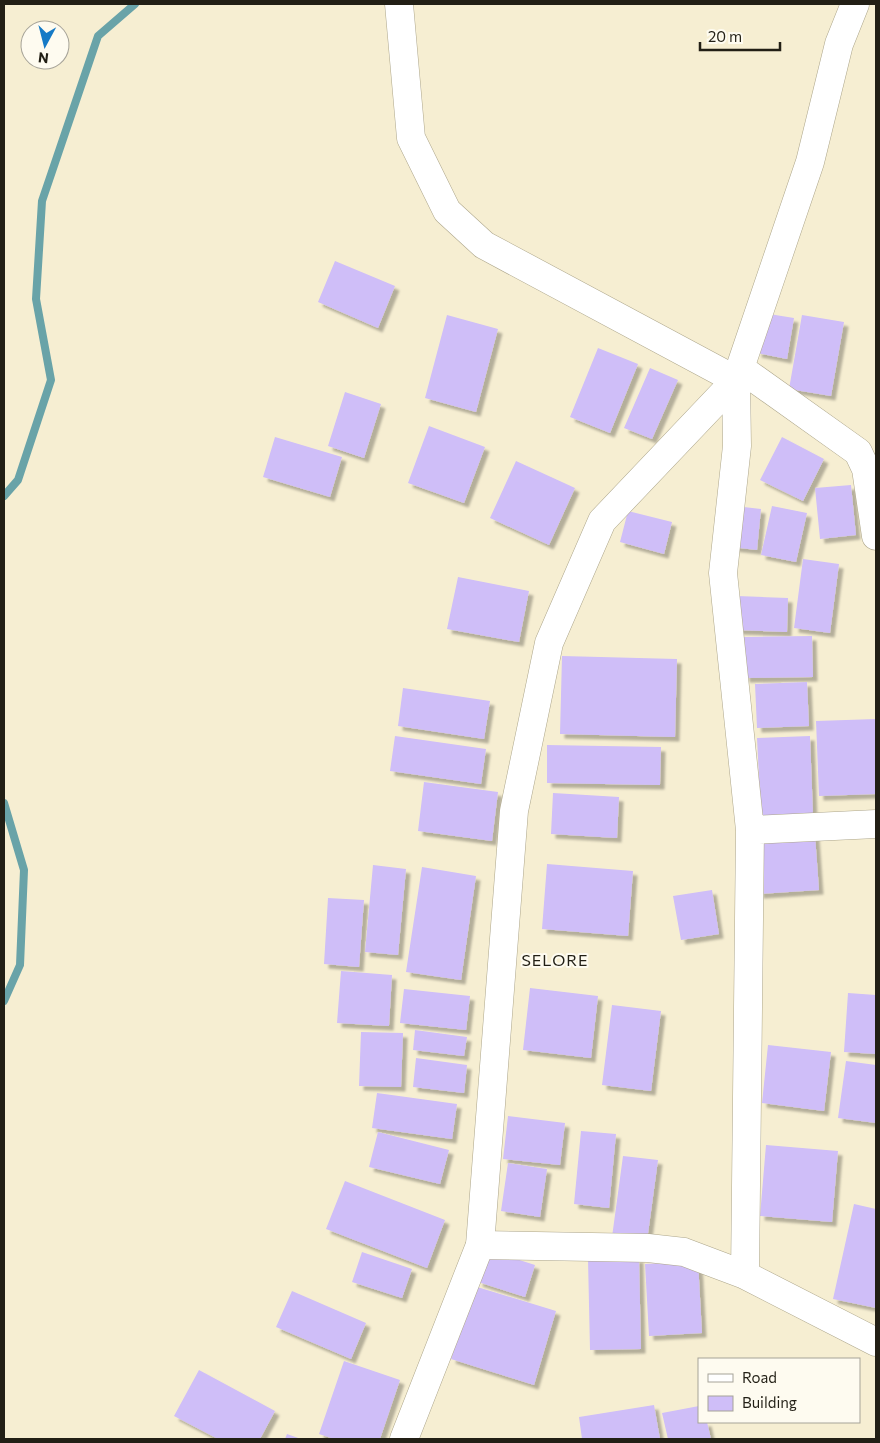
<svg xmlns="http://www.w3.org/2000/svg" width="880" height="1443" font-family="Commissioner,sans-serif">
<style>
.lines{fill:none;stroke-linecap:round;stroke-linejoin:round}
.stream{stroke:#69a3a8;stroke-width:8}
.building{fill:#cfbef8;filter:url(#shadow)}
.minor-casing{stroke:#ada68b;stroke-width:29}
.tertiary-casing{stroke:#ada68b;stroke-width:29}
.minor{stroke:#fff;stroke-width:28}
.tertiary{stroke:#fff;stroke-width:28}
.labels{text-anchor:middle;stroke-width:4;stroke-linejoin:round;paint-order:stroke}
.quarter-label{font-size:16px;letter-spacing:1px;fill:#221f15;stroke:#fefbf0}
</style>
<defs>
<filter id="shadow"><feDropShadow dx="4.5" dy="4.5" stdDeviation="1" flood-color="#0004"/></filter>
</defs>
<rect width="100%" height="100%" fill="#f6eed2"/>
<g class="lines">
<path class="stream" d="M4,496l14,-16 33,-100 -15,-81 6,-98 56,-165 37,-32
M4,803l20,67 -4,95 -16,36"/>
</g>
<path class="building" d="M335,261l60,25 -17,42 -60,-26z
M763,313l31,5 -7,41 -30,-6z
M447,315l51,14 -22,83 -51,-14z
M802,315l42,7 -13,74 -42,-7z
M598,348l40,16 -28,69 -40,-16z
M650,368l28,12 -26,59 -28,-11z
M345,392l36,12 -17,54 -36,-12z
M429,426l56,21 -21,56 -56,-20z
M275,437l67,20 -12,40 -67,-20z
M782,437l42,22 -21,42 -43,-21z
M516,461l59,27 -26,57 -59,-27z
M851,485l5,50 -36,4 -5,-51z
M735,506l26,3 -4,41 -26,-3z
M772,506l35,7 -11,49 -35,-7z
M628,511l44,11 -8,32 -44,-12z
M803,559l36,5 -9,69 -36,-5z
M458,577l71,14 -10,51 -72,-13z
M737,596l51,2 -1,34 -52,-2z
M812,636l1,41 -68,1 -1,-41z
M562,656l115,3 -2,78 -115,-3z
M807,682l2,44 -52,2 -2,-44z
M403,688l87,13 -6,38 -86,-13z
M876,719v75l-57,2 -3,-75z
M395,736l91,13 -5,35 -91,-13z
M810,736l3,79 -52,2 -4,-79z
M547,745l114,2 -1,38 -113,-2z
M424,782l74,10 -6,49 -74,-10z
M553,793l66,4 -2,41 -66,-4z
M815,835l4,55 -60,4 -4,-55z
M547,864l86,7 -5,65 -86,-7z
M373,865l33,4 -8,86 -33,-3z
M422,867l54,9 -15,104 -55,-8z
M712,890l7,44 -38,6 -8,-44z
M328,898l36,2 -5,67 -35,-3z
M341,971l51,4 -3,51 -52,-3z
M530,988l68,8 -7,62 -68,-8z
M404,989l66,7 -4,34 -66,-7z
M848,993l28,2v59l-32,-2z
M612,1005l49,6 -10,80 -49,-6z
M415,1030l52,7 -3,19 -51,-6z
M361,1032l42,1 -2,54 -42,-1z
M768,1045l63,7 -7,59 -62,-8z
M416,1058l51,7 -3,28 -51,-6z
M846,1061l30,4v58l-38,-5z
M377,1093l80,11 -5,35 -80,-11z
M508,1116l57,7 -5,42 -57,-6z
M581,1131l35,3 -7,74 -35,-4z
M378,1132l71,18 -9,34 -71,-17z
M766,1145l72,6 -6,71 -72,-6z
M623,1156l35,4 -11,81 -35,-4z
M508,1163l39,6 -7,48 -39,-6z
M345,1181l100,39 -18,48 -101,-39z
M854,1204l22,5v99l-43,-9z
M488,1250l47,15 -10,32 -47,-15z
M362,1252l50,17 -10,29 -50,-16z
M639,1258l2,91 -51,1 -2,-91z
M698,1261l4,72 -53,3 -4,-72z
M474,1286l82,25 -22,74 -83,-26z
M292,1291l74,32 -15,36 -75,-32z
M344,1361l56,19 -20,59h-46l-15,-5z
M199,1370l76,41 -15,28h-42l-44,-23z
M654,1405l6,34h-78l-3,-22z
M699,1406v16h8l4,17h-43l-6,-26z
M287,1434l14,5h-16z"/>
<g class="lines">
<g class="minor-casing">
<path id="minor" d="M399,4l12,134 36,73 37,34 252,135
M740,368l118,84 8,17 10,67
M750,830l126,-6
M480,1245l168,3 36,4 61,23 131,67
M745,1275l5,-445 -27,-257 14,-127 -1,-66 74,-218 29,-118 16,-40"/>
</g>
<g class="tertiary-casing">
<path id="tertiary" d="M404,1439l76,-194 34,-434 35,-168 53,-122 134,-141"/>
</g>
<use href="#minor" class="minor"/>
<use href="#tertiary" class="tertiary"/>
</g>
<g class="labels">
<g class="quarter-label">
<text x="555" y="966">SELORE</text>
</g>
</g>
<rect width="880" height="1443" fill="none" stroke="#221f15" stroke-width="10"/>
<rect x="698" y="1358" width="162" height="65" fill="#fefbf0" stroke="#a6a398"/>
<rect x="708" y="1374" width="25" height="8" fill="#ffffff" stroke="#a6a398"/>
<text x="742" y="1383" font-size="15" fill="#221f15">Road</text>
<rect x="708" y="1396" width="25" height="15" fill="#cfbef8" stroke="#a6a398"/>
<text x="742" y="1408" font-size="15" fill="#221f15">Building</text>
<g transform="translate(45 45) rotate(187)"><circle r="24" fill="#fefbf0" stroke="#a6a398"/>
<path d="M0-4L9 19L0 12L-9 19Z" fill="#167ac6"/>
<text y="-8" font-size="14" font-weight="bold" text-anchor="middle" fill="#221f15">N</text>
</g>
<path d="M700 42v8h80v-8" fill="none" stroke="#221f15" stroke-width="2.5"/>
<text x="708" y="42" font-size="15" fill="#221f15" stroke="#fefbf0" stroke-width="4" paint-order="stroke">20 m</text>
</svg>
